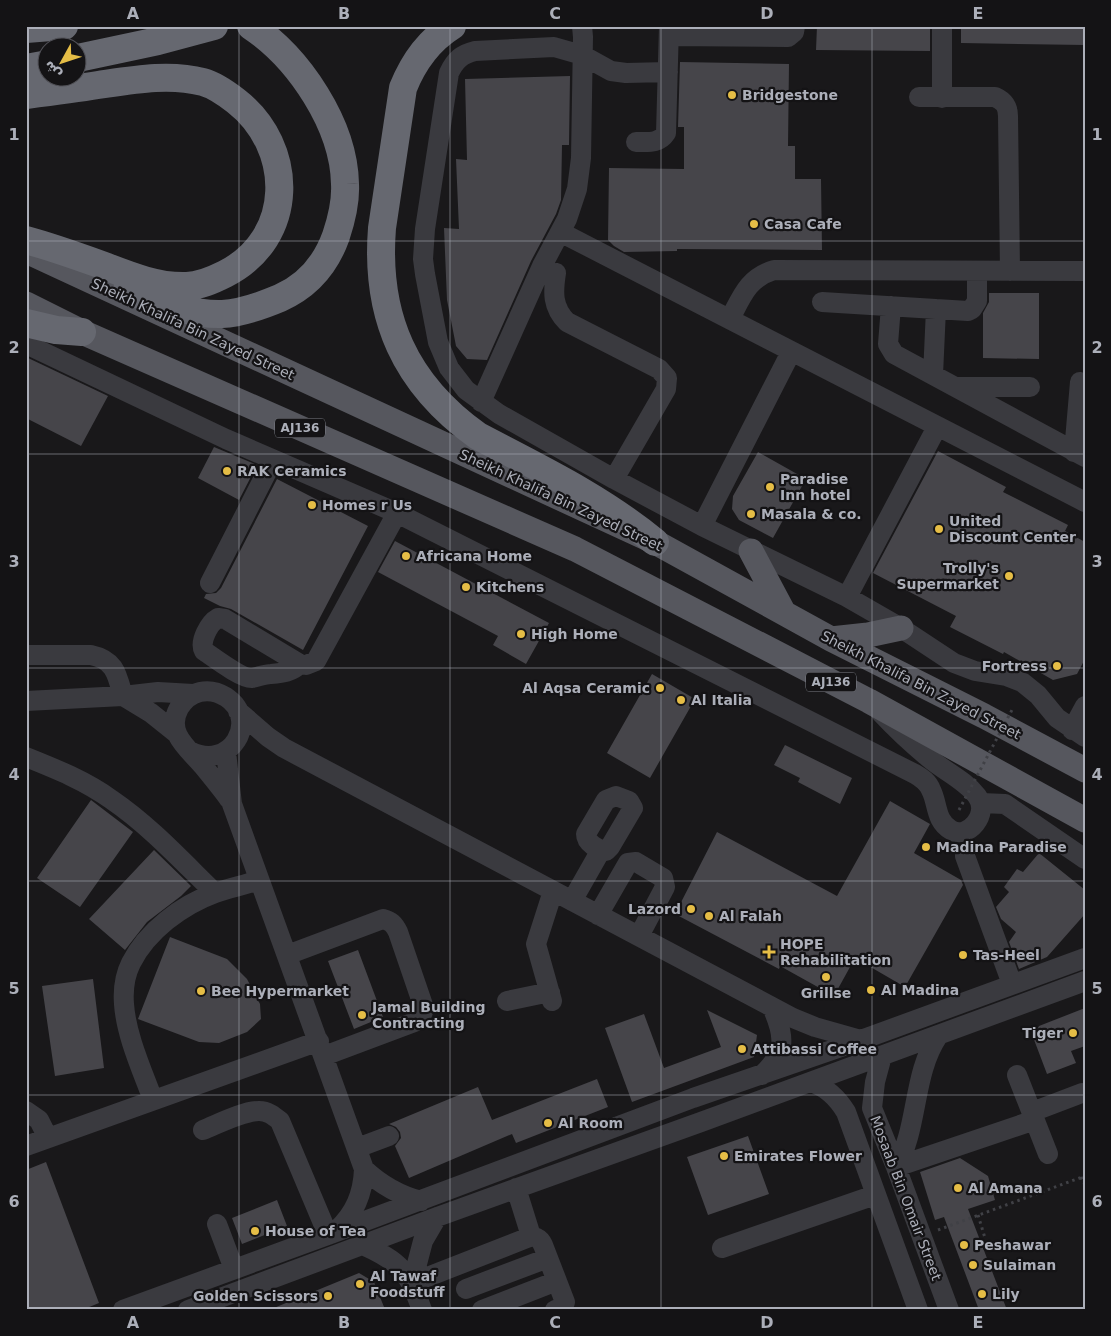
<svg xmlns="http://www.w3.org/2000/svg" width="1111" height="1336" font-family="'DejaVu Sans','Noto Sans Arabic',sans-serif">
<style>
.building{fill:#46454a}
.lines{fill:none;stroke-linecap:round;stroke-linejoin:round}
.path{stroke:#404146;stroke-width:3;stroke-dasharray:2.5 4;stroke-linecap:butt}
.minor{stroke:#3a3a3f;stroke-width:20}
.major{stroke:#56575e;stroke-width:25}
.highway{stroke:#666870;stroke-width:28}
.path-bridge{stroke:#404146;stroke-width:3;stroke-dasharray:2.5 4;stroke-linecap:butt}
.grid{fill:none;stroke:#acafb9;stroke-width:1;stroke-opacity:0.55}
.poi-dot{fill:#e5bd46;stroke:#141315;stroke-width:2}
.labels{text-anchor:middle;stroke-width:4.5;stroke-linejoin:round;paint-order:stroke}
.shield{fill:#141315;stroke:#7e8088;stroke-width:1}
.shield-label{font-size:12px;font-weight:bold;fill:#acafb9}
.poi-label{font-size:14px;font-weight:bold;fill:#acafb9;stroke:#141315;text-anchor:start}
.street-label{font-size:14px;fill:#acafb9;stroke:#141315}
.neatline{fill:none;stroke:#acafb9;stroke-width:2}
.grid-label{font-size:16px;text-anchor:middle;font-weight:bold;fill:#acafb9}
</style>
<rect width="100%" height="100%" fill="#19181a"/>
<path class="building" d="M817,26h113v25l-114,-1z
M961,26h124v19l-124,-2z
M680,62l109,2 -1,82h7v33h26l1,71 -145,-1v2l-53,1 -10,-6 -6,-6 1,-72 75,1v-42h-6z
M570,76l-1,69h-7l-1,55 -5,14 -25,47 -44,99 -20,-1 -11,-13 -9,-46 -3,-72 15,1 -3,-70 11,1 -2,-81z
M989,293h50v66l-56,-1v-45l6,-11z
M26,357l82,39 -27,50 -55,-28z
M214,447l43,18 -18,35 -41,-22z
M938,451l68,36 -3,5 65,33 -3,6 20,11v117l-8,15 -24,6 -49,-28 -1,2 -53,-27 6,-11 -83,-43z
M758,452l48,27 -33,59 -34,-18 -7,-11 1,-13z
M277,479l91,47 -65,124 -72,-41 -11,-3 -16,-8 2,-4 10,-1 5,-5z
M395,541l154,82 -23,41 -33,-19 5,-9 -120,-64z
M652,674l43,25 -45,79 -43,-25z
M785,745l67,33 -12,26 -42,-22 2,-4 -26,-13z
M91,800l42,32 -53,75 -43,-29z
M890,801l40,23 -16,29 47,27 2,5 -58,102 -50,-29 -21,38 -54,-30 -1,3 -104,-55 42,-82 120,64z
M154,850l37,36 -10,10 -34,26 -22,28 -36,-31z
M1039,853l46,37v24l-38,43 -28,12 -10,-27 7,-10 -15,-13 -5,-12 13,-15 -5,-5 13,-18 6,3z
M170,937l57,22 20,20 13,25 1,15 -14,13 -28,11 -20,-1 -61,-23z
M358,950l25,67 -29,12 -26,-68z
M93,979l11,89 -49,8 -13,-90z
M1085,1008v38l-14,5 5,12 -29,11 -14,-37 6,-11z
M707,1010l50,25 -3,22 -122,45 -27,-74 39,-14 20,54 57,-21z
M597,1079l11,28 -92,36 -4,-9 -103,44 -14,-32 6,-8 -1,-6 -4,-5 -7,-3 89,-37 14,33z
M748,1136l21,58 -61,21 -21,-58z
M960,1158l28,18 7,24 -27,9 39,101h-28l-35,-93 -9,3 -15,-48z
M46,1162l53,141 -17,7h-56v-140z
M277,1200l10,26 -45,18 -10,-26z
M359,1273l15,9 10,25 -9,3h-106z"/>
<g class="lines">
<path class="path" d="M1081,1177l4,8
M978,1215l7,23
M938,1230l147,-54"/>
<path class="minor" d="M942,26v72
M669,36l119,1 6,-5 1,-6
M668,72l-42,1 -15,-2 -29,-16 -28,-8 -79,4c-13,3 -20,9 -26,22l-24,156 -2,30 2,15 13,68 11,26 17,22 33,24 115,65 88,47 145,71 54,31 53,35 21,8 31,5 16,6 16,13 19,23 28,19
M919,97h76c9,4 13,9 13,19l2,155
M636,142c12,0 23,2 30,-9l3,-107
M560,232l525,270
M556,273c-3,19 -4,34 11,49l92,47 8,9 -1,11 -52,90
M822,302l146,9 4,-2 5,-8v-30
M891,306l-3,38 6,10 191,103
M730,319c12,-23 18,-41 44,-49l311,1
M26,344l200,95 171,74 518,261c7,4 13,8 16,16 7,13 4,31 20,40 17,10 39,-16 26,-34 -12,-16 -33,-25 -48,-38 -17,-14 -33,-29 -48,-45
M933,375l3,-66
M957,387h73
M481,402l61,-136 25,-47 10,-30 4,-31 2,-121 -1,-11
M1074,452l6,-70
M702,526l89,-174
M210,583l63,-123
M847,597l90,-170
M218,618l7,1 75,45c-8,8 -17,9 -29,10 -6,0 -13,3 -19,4 -10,1 -39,-21 -48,-27 -5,-9 5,-28 14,-33z
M26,655h65c24,5 26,19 32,41l28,17 25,20
M300,664l6,1 10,-4 81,-148
M26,701l97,-5 35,-4 35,2
M238,711l30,26 16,11 509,270 22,9 46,13
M1072,730l13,-24
M190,751c40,21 71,-31 36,-54 -8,-5 -17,-7 -26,-5 -9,2 -16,8 -21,16 -14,25 10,41 24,58 9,11 18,22 26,33
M226,752l6,52 132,365c-1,25 -9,44 -27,61
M26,757c30,12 60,24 86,43 38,26 70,61 103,93
M616,796l13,5 4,7 -23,39 -4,4c-8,-1 -20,-8 -20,-17l20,-34z
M981,803l24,1 80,55
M965,856l47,128
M572,901l29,-51
M598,915l30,-52 8,-1 27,16 2,9 -26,49
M287,955l96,-36c8,2 11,5 15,13l26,76c-2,8 -4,12 -12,15l-88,33
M507,1001l43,-9
M552,1001l-16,-57 17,-53
M882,1056l-7,26 -3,26 24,59 53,143
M762,1075c25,-23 23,-39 10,-68
M1017,1075l31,79
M811,1082c16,6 26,15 35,30l72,198
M153,1100c-11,-30 -27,-65 -29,-96 -1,-13 1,-29 7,-41 16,-32 51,-58 84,-70 14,-5 30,-8 44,-13
M26,1111l13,9 9,18
M1032,1112l50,-19
M203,1130c15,-6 40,-19 56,-19 9,0 15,5 21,10l48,114
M26,1146l293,-105
M357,1148l32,-12
M896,1167l139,-47
M896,1167c23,-40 16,-92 42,-131
M364,1169c17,16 34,26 57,32
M516,1188l15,48
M217,1224l17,45
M363,1245c38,17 45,26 59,65
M722,1248l153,-53
M412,1283l115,-45c7,-3 13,0 16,7l22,57 -2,5 -8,3
M412,1283l11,-42 14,-24
M466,1289l82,-31
M123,1310l210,-77 360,-135 168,-58 224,-82
M188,1310l249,-93 264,-95 384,-141
M482,1310l75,-29"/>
<path class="major" d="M26,251l629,291 176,97 153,77 101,54
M26,304l56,28 493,217 294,152 216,119
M751,551l33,62
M831,639l37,-4 33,-7"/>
<path class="highway" d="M452,26c-24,15 -39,37 -49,62l-21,140c-7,89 23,156 96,208 63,33 122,61 177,106
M26,29l38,-3
M78,58l80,-17 56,-15
M26,68l22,-4
M26,95c24,-3 48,-6 72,-10 34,-5 71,-12 105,-3 11,3 24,12 33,19 59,46 60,137 -11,173 -12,6 -25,12 -39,12 -29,1 -58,-11 -84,-21 -25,-9 -50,-18 -76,-25
M127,290c30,11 62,25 95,24 20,-1 39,-8 58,-16 27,-12 46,-34 56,-62 6,-18 10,-34 9,-52 -1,-59 -46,-126 -94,-158
M26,323l30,7 26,2"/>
<path class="path-bridge" d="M959,810l54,-102"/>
</g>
<path class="grid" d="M239,26v1284M450,26v1284M661,26v1284M872,26v1284M26,241h1059M26,454h1059M26,668h1059M26,881h1059M26,1095h1059"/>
<g class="poi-dot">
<circle cx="732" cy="95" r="5"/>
<circle cx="754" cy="224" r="5"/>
<circle cx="227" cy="471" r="5"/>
<circle cx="770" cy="487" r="5"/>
<circle cx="312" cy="505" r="5"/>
<circle cx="751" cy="514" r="5"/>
<circle cx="939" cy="529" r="5"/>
<circle cx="406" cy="556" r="5"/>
<circle cx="1009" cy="576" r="5"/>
<circle cx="466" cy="587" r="5"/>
<circle cx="521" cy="634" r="5"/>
<circle cx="1057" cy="666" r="5"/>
<circle cx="660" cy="688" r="5"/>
<circle cx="681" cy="700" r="5"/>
<circle cx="926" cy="847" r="5"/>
<circle cx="691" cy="909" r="5"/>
<circle cx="709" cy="916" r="5"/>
<path d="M766.5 944.5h5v5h5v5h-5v5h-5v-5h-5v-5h5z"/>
<circle cx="963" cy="955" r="5"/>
<circle cx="826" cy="977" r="5"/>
<circle cx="871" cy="990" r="5"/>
<circle cx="201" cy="991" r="5"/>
<circle cx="362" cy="1015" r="5"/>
<circle cx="1073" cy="1033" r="5"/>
<circle cx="742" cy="1049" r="5"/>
<circle cx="548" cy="1123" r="5"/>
<circle cx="724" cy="1156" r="5"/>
<circle cx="958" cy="1188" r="5"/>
<circle cx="255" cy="1231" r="5"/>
<circle cx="964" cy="1245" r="5"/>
<circle cx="973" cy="1265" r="5"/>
<circle cx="360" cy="1284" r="5"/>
<circle cx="982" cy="1294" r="5"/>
<circle cx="328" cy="1296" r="5"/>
</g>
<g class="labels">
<g class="shield">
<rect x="275" y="418.5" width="50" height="19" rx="4"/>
<rect x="806" y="672.5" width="50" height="19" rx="4"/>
</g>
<g class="shield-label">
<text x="300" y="432">AJ136</text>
<text x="831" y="686">AJ136</text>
</g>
<g class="poi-label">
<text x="742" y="100">Bridgestone</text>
<text x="764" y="229">Casa Cafe</text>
<text x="237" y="476">RAK Ceramics</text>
<text x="780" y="484">Paradise<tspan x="780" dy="16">Inn hotel</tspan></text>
<text x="322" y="510">Homes r Us</text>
<text x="761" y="519">Masala &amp; co.</text>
<text x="949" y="526">United<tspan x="949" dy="16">Discount Center</tspan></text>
<text x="416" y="561">Africana Home</text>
<text x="999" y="573" text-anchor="end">Trolly's<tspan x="999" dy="16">Supermarket</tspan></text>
<text x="476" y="592">Kitchens</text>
<text x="531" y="639">High Home</text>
<text x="1047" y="671" text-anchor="end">Fortress</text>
<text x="650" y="693" text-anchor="end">Al Aqsa Ceramic</text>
<text x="691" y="705">Al Italia</text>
<text x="936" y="852">Madina Paradise</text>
<text x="681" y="914" text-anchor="end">Lazord</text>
<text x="719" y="921">Al Falah</text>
<text x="780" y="949">HOPE<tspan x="780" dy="16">Rehabilitation</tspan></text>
<text x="973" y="960">Tas-Heel</text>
<text x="881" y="995">Al Madina</text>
<text x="211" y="996">Bee Hypermarket</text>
<text x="826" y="998" text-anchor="middle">Grillse</text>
<text x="372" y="1012">Jamal Building<tspan x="372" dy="16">Contracting</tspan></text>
<text x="1063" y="1038" text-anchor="end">Tiger</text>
<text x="752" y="1054">Attibassi Coffee</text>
<text x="558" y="1128">Al Room</text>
<text x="734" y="1161">Emirates Flower</text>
<text x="968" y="1193">Al Amana</text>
<text x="265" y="1236">House of Tea</text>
<text x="974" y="1250">Peshawar</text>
<text x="983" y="1270">Sulaiman</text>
<text x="370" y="1281">Al Tawaf<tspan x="370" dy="16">Foodstuff</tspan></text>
<text x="992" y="1299">Lily</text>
<text x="318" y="1301" text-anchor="end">Golden Scissors</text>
</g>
<g class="street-label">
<text transform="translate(193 329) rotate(25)" y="5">Sheikh Khalifa Bin Zayed Street</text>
<text transform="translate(561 500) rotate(25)" y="5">Sheikh Khalifa Bin Zayed Street</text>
<text transform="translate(921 685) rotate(27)" y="5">Sheikh Khalifa Bin Zayed Street</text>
<text transform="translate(906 1198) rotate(69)" y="5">Mosaab Bin Omair Street</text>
</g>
</g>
<rect width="1111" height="1336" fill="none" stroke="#141315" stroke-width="55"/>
<g transform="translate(62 62) rotate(230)"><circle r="24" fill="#141315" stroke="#515157"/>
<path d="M0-4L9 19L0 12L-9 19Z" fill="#e5bd46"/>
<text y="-8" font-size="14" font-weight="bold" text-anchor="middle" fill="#acafb9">ش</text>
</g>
<rect x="28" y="28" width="1056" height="1280" class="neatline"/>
<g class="grid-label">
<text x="133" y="19">A</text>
<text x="344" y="19">B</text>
<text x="555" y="19">C</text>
<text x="767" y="19">D</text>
<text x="978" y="19">E</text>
<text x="14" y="140">1</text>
<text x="1097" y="140">1</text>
<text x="14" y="353">2</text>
<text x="1097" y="353">2</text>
<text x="14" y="567">3</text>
<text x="1097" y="567">3</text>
<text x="14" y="780">4</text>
<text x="1097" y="780">4</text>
<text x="14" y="994">5</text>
<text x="1097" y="994">5</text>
<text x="14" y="1207">6</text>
<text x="1097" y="1207">6</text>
<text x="133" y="1328">A</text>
<text x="344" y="1328">B</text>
<text x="555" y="1328">C</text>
<text x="767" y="1328">D</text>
<text x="978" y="1328">E</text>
</g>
</svg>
